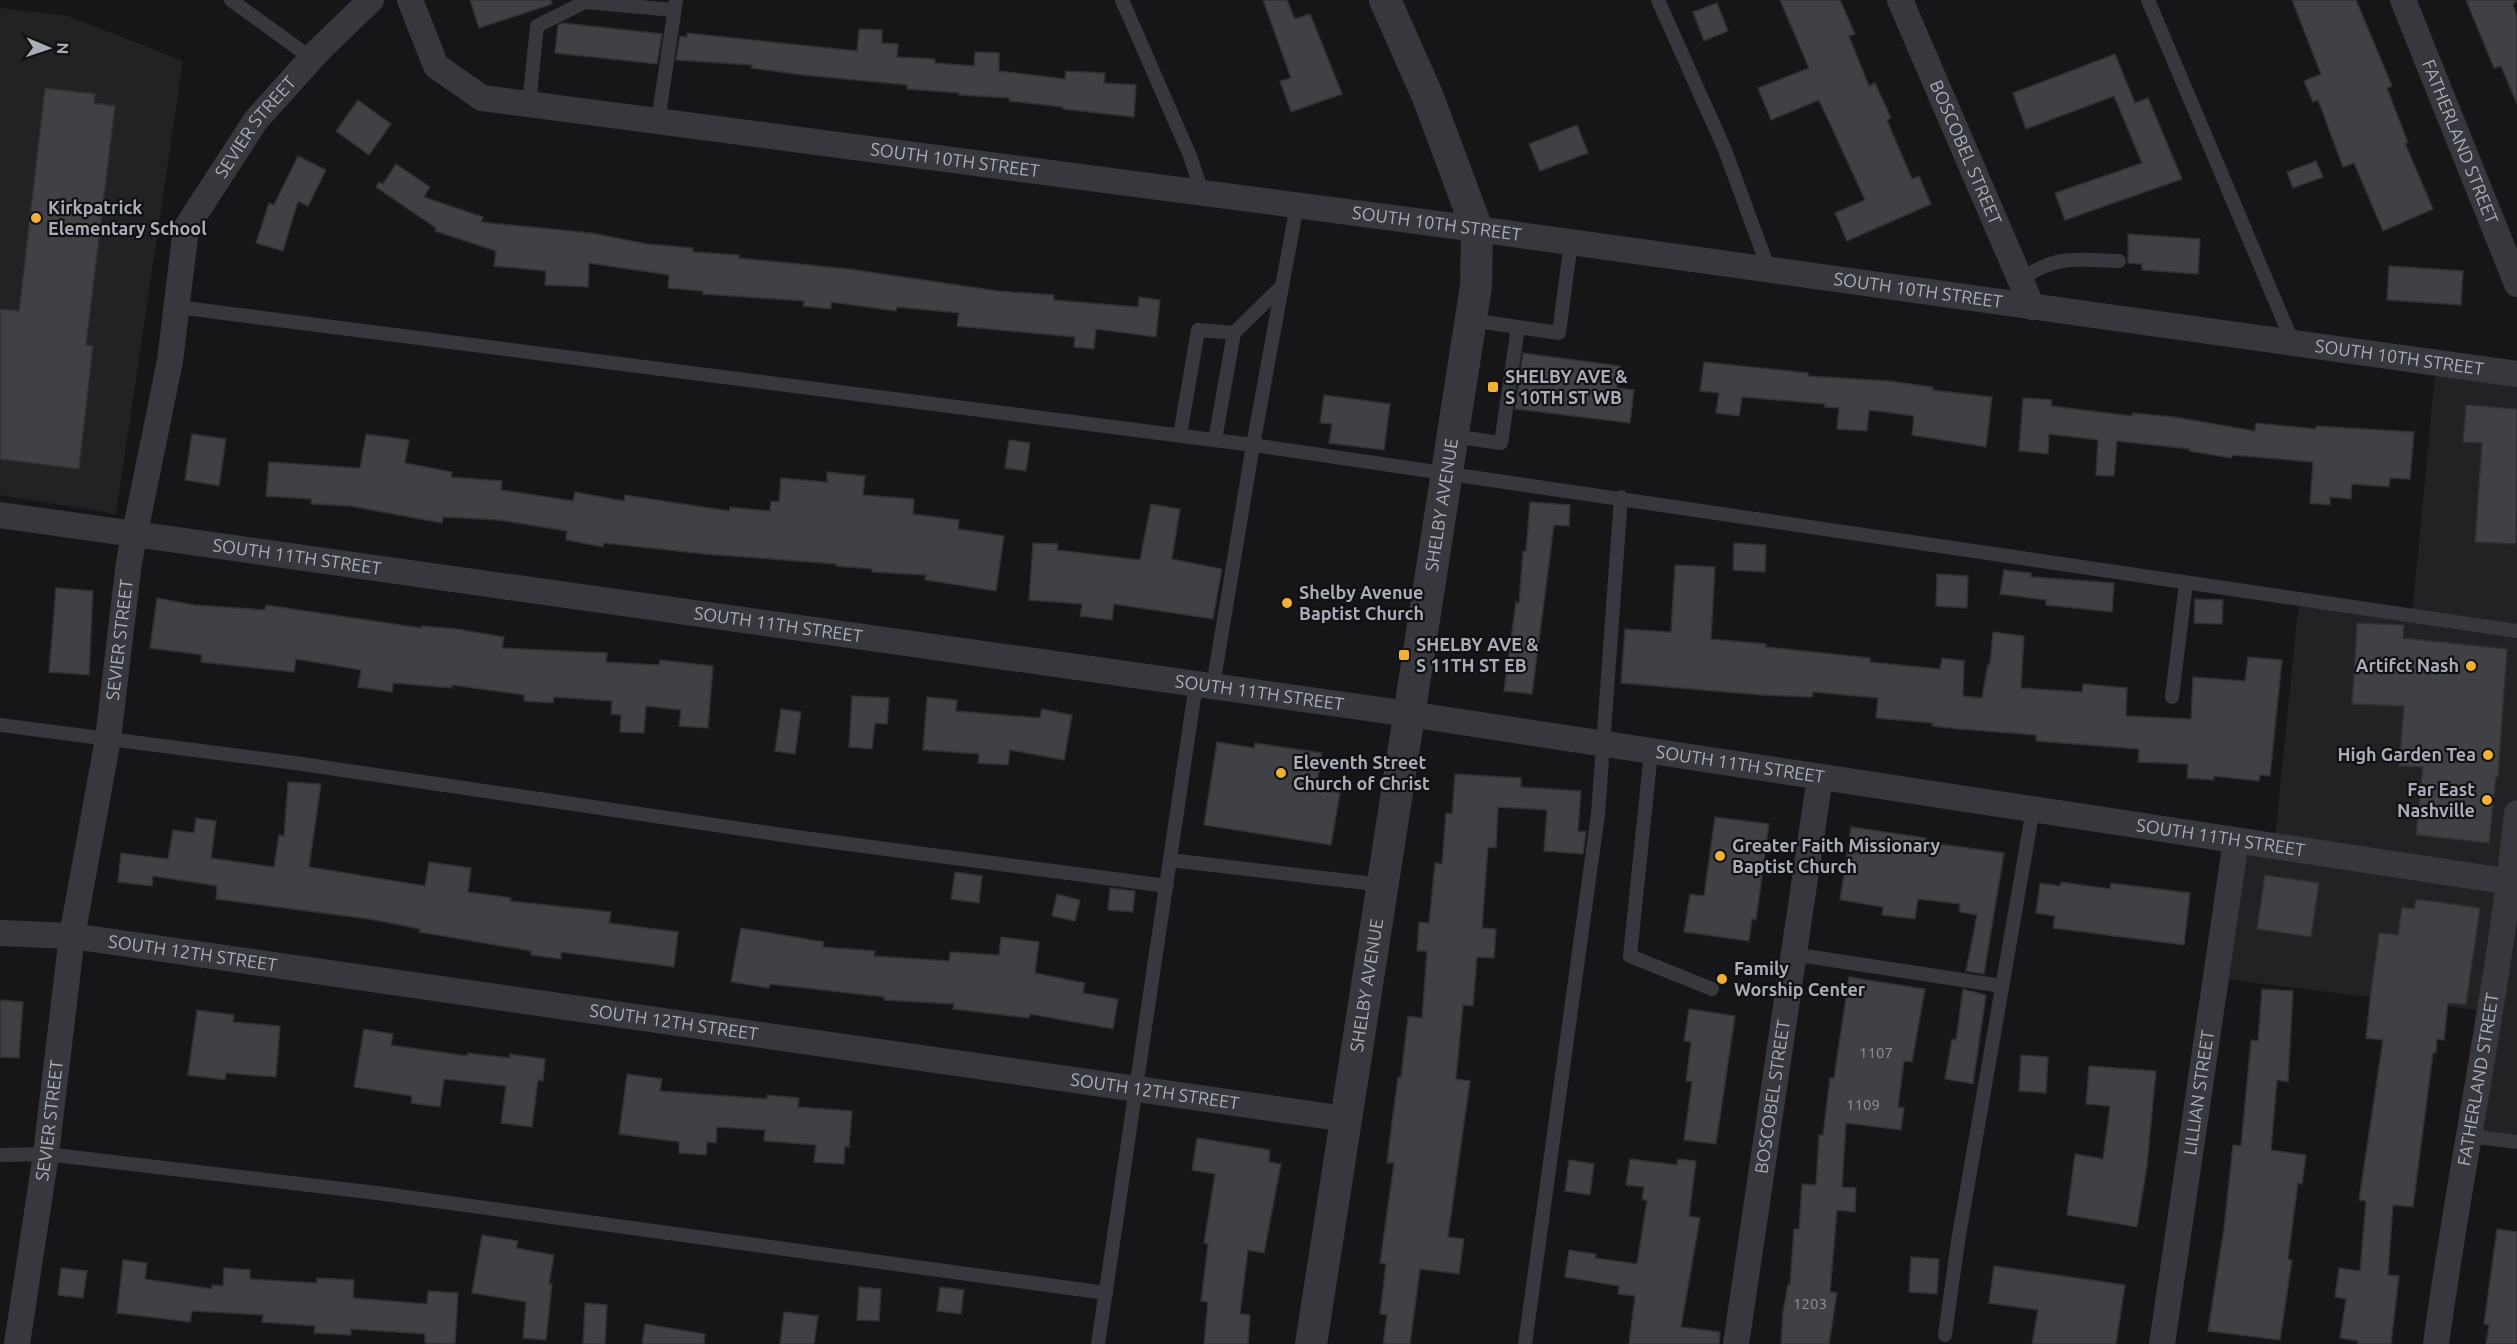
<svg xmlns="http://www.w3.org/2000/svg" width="2517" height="1344" font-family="Ubuntu,sans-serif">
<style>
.built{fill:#222225}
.building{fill:#404145;stroke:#303034;stroke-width:1.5}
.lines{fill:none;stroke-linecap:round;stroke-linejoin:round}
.service{stroke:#37383d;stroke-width:14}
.minor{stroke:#37383d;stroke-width:26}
.tertiary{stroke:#37383d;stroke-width:32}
.poi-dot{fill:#f2b134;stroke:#111113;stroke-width:2}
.labels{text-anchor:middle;stroke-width:4.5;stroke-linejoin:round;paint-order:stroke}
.number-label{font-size:15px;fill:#8e929b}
.street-label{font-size:18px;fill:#a8adb8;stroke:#111113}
.poi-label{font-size:18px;font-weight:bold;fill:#a8adb8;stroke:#111113;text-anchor:start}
</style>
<rect width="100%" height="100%" fill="#161618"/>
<path class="built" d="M0,8l68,8 115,45 -67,453 -116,-19z
M2436,363l81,11v768l-48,-6 21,-124 -275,-34 21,-137 38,6 25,-248 113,17z"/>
<path class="building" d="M470,0h81l1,4 -73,24z
M1263,0h24l8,19 15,-5 32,80 -51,18 -11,-31 11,-3z
M1780,0h60l15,34 -6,2 20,50 6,-3 16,35 -4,2 25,59 7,-3 12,28 -84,37 -12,-28 30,-13 -46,-100 -48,20 -13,-32 51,-20z
M2292,0h64l36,86 -5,2 21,55h-3l28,66 -50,22 -29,-68 -11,4 -25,-67 -5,2 -9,-21 17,-7z
M2466,0h51l-4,5 4,11v88l-16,-38 -7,2z
M1717,3l11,28 -24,10 -11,-29z
M563,23l99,11 -5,30 -102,-11 3,-28z
M859,29l23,1v13l16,1 -1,13 38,2v4l39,3 1,-14 24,1v18l66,8 1,-8 39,2 -1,10 32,2 -2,32 -71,-8v-2l-54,-6 1,-3 -51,-3v-2l-52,-4v-4l-104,-10 -52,-7 1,-3 -76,-5 4,-24 7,1v-4l170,18z
M2115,54l20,49 13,-5 34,81 -117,41 -10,-27 87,-30 -28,-67 -88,33 -13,-36z
M45,88l50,6 -1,9 21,3 -29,239 7,1 -14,123 -79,-10v-150l19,2z
M358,100l33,24 -22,31 -33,-24z
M1577,125l11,28 -48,18 -11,-27z
M298,156l28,14 -18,36 -10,-5 -15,50 -27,-8 13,-40 5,2z
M2316,161l7,16 -30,11 -6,-16z
M396,164l34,23 -6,10 59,20 -2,5 110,11 56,11 46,4v4l46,3v3l110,11 149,22 56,4v5l84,7 1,-10 21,3 -4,37 -60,-8 -2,20 -20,-2 1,-10 -118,-11 2,-13 -62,-6 -1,4 -65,-9v7l-28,-3 1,-5 -101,-7v-3l-35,-3 1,-13 -80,-12 -1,24 -43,-2 1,-14 -52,-5 2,-15 -61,-20 1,-3 -60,-41 3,-5 4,2z
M2128,234l72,5 -2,35 -56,-4v-6l-14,-1z
M2389,266l74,5 -2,34 -74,-5z
M1523,353l97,13 -3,22 17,2 -4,33 -115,-14z
M1704,362l104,11v3l81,5 44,6 -1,3 60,7 -6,50 -74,-12 2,-19 -45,-6 -2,21 -30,-2 2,-21 -14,-1v-3l-83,-7 -3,19 -23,-3 3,-20 -19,-2z
M1324,395l66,9 -6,46 -55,-7 3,-19 -12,-1z
M2023,398l29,2 -1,6 81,10 1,-3 41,4 81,14 1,-8 60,6v-3l98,6 -4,47 -20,-1 -1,9 -37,-3 -1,15 -21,-2v8l-20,-2 3,-41 -81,-7 -1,3 -42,-7 1,-2 -73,-8 -3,35 -18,-1 2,-35 -49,-6 -1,20 -29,-3z
M2466,405l51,4 -1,135 -41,-2 7,-99 -19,-1z
M192,434l34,5 -7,47 -34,-6z
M366,434l43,6 -4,23 47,9 -1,5 51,4 -1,9 72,11 2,-9 49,9 1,-6 104,16 1,-4 40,4 1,-10 8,1 2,-24 46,4v-10l38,4 -2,19 51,4 -1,15 46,6 -1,9 46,7 -8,55 -71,-11 1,-5 -54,-3v-3l-36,-3v-2l-131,-10 -101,-11 -1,4 -37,-7 1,-9 -68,-11 -56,-3 -1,6 -92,-17 -39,-2v-5l-45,-3 3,-34 91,6z
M1009,440l21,3 -4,28 -21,-3z
M1530,502l40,3 -1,21 -15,-1 -22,169 -28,-3 12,-89 3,1 4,-52h3z
M1151,504l29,5 -8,50 50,10 -9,50 -99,-15 -2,16 -32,-4 2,-12 -53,-4 4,-57 25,1 -1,6 83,10z
M1734,543l32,2 -1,27 -32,-2z
M1675,565l40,2 -4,72 55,5v3l104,11v4l70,7 2,-11 22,3 -1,35 19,2 6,-34h2l3,-32 31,4 -3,52 61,4 1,-8 44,4 -1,28 65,3 2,-42 52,4 3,-24 34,3 -12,116 -10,-1 -1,6 -45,-5v4l-27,-2 1,-14 -50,-2 1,-13 -103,-8v-6l-77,-6 -27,-3 1,-3 -57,-5 2,-20 -65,-6 -1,5 -50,-2 -141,-12 4,-54 46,3z
M2004,570l27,3v4l83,6 -2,29 -66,-7v-5l-46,-6z
M1937,574l31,2 -1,32 -31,-2z
M56,588l37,3 -4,84 -40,-3z
M157,598l37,7 71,5 1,-5 155,23 1,-2 35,3 47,8 -2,11 105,5 -1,9 53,3 1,-5 53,6 -5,62 -29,-2 2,-16 -35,-4 -2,27 -24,-1 1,-17 -10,-1 1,-13 -58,-4 -1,6 -29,-2v-6l-72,-10v3l-59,-5 -1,9 -34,-5 3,-17 -65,-11 -2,13 -93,-10 1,-7 -52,-7z
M2195,599l28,1 -1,24 -28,-1z
M2357,623l47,2 -1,13 104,11 -9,128h-2l-7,66 -73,-8 7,-68 -24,-1 5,-60 -52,-2z
M852,696l37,2 -2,26 -12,-1 -3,26 -23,-2z
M927,697l30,3 -1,11 84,7 2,-9 30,6 -8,45 -54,-10 -2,15 -30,-2 1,-9 -56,-4z
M781,709l20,3 -6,42 -20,-3z
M1217,742l37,6 1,-5 67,10 -6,36 24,4 -9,52 -127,-20z
M1455,774l66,4v9l60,4 -3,40 8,1 -3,22 -39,-3 3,-41 -49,-3 -2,41 -8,-1 -6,81 14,1 -2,29 -17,-1 -4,49 -10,-1 -7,74 14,2 -22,156 16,2 -5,35 -39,-5 -10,75h-27l4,-29 -7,-1 6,-50 -6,-1 14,-100h-7l5,-41 6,-45h3l7,-61 14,2 5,-67h-10l2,-29 10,1 6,-60 7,1 4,-51 6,1z
M288,782l33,2 -12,83 116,19 4,-24 42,6 -3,24 43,6 -1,3 101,11 -2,11 69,9 -4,35 -113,-15v7l-30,-4v-4l-112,-19 1,-3 -51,-10 -153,-20 1,-13 -64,-10 -1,10 -34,-4 3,-29 47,6 5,-29 21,3 2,-15 20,3 -5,37 63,9 5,-32 5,1z
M1715,817l54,7 -13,96 -4,-1 -3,22 -65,-9 6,-38 14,2z
M1851,827l75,11 -1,4 79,11 -20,121 -18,-3 11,-56 -18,-3 1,-8 -42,-5 -3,20 -33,-4 1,-8 -43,-7z
M955,872l27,4 -3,27 -28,-4z
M2265,875l54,8 -8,54 -54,-8z
M2061,882l49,7 1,-6 79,10 -6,52 -131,-17 2,-12 -19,-3 4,-30 20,3z
M1110,888l25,3 -2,21 -25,-2z
M1057,894l23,6 -5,21 -23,-5z
M2416,899l64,9 -14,97 -18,-2 -4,37 -7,-1 -1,14h-3l-20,154 -20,-2 -5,70 11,1 -8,68h-33v-3l-18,-3 6,-39 -11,-2 4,-29 21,3 6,-70 -7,-1 24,-160 -17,-2 5,-46 8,-59 19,2 4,-28 12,2z
M741,928l83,14 -1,5 52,4 -1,5 75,5 1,-9 49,3 2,-18 38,5 -4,31 50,10 -2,10 35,6 -5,30 -83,-15 -1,4 -76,-9 1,-5 -70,-4v-3l-114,-13 -1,4 -38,-6z
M1849,977l76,12 -13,73 -8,-1 -6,46 6,1 -3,22 -55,-7 -4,64 14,1 -1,24 -18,-2 -7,82 7,1 -8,51h-48l2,-33 5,-26h2l4,-56h5l3,-45 14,1 3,-50h4l7,-57h4z
M1963,989l23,6 -13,89 -28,-5 7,-40 4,1z
M2262,989l31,2 -5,91 -11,-2 -6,70 35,5 -4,29 -4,-1 -10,76 4,1 -12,80 -72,-9 16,-103 9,-83 8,1 10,-106 7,1z
M0,1000l23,2 -4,56 -19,-1z
M1689,1009l46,7 -19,128 -32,-4 8,-58 -6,-1 5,-39 -7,-1z
M197,1010l37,5 -1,7 47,4 -4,51 -50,-4 -1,7 -37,-5z
M364,1029l29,5 -2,11 76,11 1,-3 42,5v-4l35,5 -2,22 -5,-1 -6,47 -31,-4 5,-37 -62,-7 -4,28 -29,-4 1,-7 -58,-9z
M2021,1055l27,2 -2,36 -27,-2z
M2089,1066l67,5 -9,95 -10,61 -70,-12 8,-61 28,5 7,-53 -24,-2z
M627,1074l35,5 -2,12 107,8v-4l32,3 -1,9 54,4 -3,36 -4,-1 -1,18 -30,-2 2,-17 -52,-4 1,-11 -48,-3 -1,16 -9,-1 -1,13 -27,-2v-11l-60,-8z
M1197,1138l73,12 -1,12 12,2 -17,89 -16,-3 -8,64 10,1 -2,29h-44l4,-42 -7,-1 7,-57 -4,-1 11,-69 -23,-4z
M1630,1159l47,6 1,-6 18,2 -7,55 11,2 -19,109 39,5 -1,12h-90l6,-48 -17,-2 1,-8 -54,-9 4,-27 27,4 -1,4 42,6 10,-64h-5l2,-13 -18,-2z
M1569,1160l25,4 -4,31 -25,-4z
M2497,1229l20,3v112h-31l3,-19 -5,-1z
M482,1235l36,6 -2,7 38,7 -5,29h3l-6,56 -23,-2 3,-36 -54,-9z
M1911,1257l28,2 -2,35 -28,-2z
M123,1260l24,3 -2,16 67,10v-4l11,1 1,-18 26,2v9l67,4v-5l37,2 -1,18 74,6 1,-13 30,2 -3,51 -30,-1v-9l-74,-5v6l-37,-2 1,-7 -53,-4 1,-7 -71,-4 -2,11 -73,-9z
M1994,1266l131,19 -9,59h-84l6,-34 -49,-7z
M61,1268l26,3 -4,27 -25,-3z
M859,1287l22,2 -2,32 -22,-1z
M940,1287l24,3 -3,24 -24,-3z
M585,1303l22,2 -2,39h-22z
M784,1312l34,4 -4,28h-34z
M645,1324l60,10 -1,10h-62z"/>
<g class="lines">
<path class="service" d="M231,0l80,58
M1122,0l68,156 12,36
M1658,0l67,150 44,120
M2148,0l145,343
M529,104l8,-78 48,-24 89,8
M658,121l18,-121
M2021,279c37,-25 56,-19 98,-18
M177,307l1076,138 44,-240
M1470,320l89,13 12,-91
M1180,435l18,-105 36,3
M1452,436l49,7 17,-116
M1215,440l19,-107 48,-47
M1213,686l40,-241 1264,186
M2172,697l14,-114
M0,725l295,38 508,75 364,48
M1651,752l-21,204 82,33
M1170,860l213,25
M1792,954l210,32
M2469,1136l48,6
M0,1155l46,-1 331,39 729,100
M1945,1335l13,-94 75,-432
M1098,1344l98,-660
M1525,1344l73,-530 23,-317"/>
<g class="minor">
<path id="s1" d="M410,0l26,66 46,32 995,131 1040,145"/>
<path id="s2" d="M1900,0l132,307"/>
<path id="s3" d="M2403,0l114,284"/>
<path id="s4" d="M0,515l1409,199 1108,169"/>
<path id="s5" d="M0,933l72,3 1274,183"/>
<path id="s6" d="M17,1344l29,-190 26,-218 36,-197 21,-177 41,-201 16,-133 70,-108 63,-70 52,-50"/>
<path id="s7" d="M1736,1344l84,-567"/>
<path id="s8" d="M2162,1344l74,-503"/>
<path id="s9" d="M2436,1344c24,-178 63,-353 81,-531"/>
</g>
<path class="tertiary" id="s10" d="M1311,1344l165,-1058 1,-57 -49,-132 -43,-97"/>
</g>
<g class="poi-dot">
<circle cx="36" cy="218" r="6"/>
<rect x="1487" y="381" width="12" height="12" rx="3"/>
<circle cx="1287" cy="603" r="6"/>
<rect x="1398" y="649" width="12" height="12" rx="3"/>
<circle cx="2471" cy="666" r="6"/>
<circle cx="2488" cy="755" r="6"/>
<circle cx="1281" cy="773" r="6"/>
<circle cx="2487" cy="800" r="6"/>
<circle cx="1720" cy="856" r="6"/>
<circle cx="1722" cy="979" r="6"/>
</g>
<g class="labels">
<g class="number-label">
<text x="1876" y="1058">1107</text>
<text x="1863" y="1110">1109</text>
<text x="1810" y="1309">1203</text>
</g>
<g class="street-label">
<text dy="6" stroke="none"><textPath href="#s6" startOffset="1252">SEVIER STREET</textPath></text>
<text dy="6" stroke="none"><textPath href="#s3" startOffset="153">FATHERLAND STREET</textPath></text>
<text dy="6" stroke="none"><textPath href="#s2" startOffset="166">BOSCOBEL STREET</textPath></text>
<text dy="6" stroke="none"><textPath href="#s1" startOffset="604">SOUTH 10TH STREET</textPath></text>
<text dy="6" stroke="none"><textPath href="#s1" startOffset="1090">SOUTH 10TH STREET</textPath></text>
<text dy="6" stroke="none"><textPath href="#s1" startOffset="1576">SOUTH 10TH STREET</textPath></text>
<text dy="6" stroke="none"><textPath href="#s1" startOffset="2062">SOUTH 10TH STREET</textPath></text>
<text dy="6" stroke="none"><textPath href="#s10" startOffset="849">SHELBY AVENUE</textPath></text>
<text dy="6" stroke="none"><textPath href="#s4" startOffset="300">SOUTH 11TH STREET</textPath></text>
<text dy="6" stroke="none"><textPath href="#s4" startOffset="786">SOUTH 11TH STREET</textPath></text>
<text dy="6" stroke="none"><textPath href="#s6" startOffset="712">SEVIER STREET</textPath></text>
<text dy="6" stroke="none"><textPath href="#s4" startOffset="1272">SOUTH 11TH STREET</textPath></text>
<text dy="6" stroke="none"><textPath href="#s4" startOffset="1758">SOUTH 11TH STREET</textPath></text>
<text dy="6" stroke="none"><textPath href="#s4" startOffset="2244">SOUTH 11TH STREET</textPath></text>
<text dy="6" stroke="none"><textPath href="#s5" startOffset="194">SOUTH 12TH STREET</textPath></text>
<text dy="6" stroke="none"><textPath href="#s10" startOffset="363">SHELBY AVENUE</textPath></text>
<text dy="6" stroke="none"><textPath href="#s5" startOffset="680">SOUTH 12TH STREET</textPath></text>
<text dy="6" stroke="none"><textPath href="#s9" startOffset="268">FATHERLAND STREET</textPath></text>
<text dy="6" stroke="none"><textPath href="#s5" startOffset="1166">SOUTH 12TH STREET</textPath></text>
<text dy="6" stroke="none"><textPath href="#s8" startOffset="254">LILLIAN STREET</textPath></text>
<text dy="6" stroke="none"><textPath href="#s7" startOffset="250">BOSCOBEL STREET</textPath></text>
<text dy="6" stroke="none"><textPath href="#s6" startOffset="226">SEVIER STREET</textPath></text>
</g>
<g class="poi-label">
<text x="48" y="214">Kirkpatrick<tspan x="48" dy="21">Elementary School</tspan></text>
<text x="1505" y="383">SHELBY AVE &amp;<tspan x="1505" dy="21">S 10TH ST WB</tspan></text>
<text x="1299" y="599">Shelby Avenue<tspan x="1299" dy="21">Baptist Church</tspan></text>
<text x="1416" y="651">SHELBY AVE &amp;<tspan x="1416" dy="21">S 11TH ST EB</tspan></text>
<text x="2459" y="672" text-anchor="end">Artifct Nash</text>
<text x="2476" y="761" text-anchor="end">High Garden Tea</text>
<text x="1293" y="769">Eleventh Street<tspan x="1293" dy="21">Church of Christ</tspan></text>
<text x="2475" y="796" text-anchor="end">Far East<tspan x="2475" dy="21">Nashville</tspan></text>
<text x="1732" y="852">Greater Faith Missionary<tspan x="1732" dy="21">Baptist Church</tspan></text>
<text x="1734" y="975">Family<tspan x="1734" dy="21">Worship Center</tspan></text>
</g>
</g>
<g transform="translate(48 48) rotate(92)" stroke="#111113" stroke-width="4.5" paint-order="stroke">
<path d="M0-4.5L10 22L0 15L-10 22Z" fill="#a8adb8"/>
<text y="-9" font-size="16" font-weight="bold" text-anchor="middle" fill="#a8adb8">N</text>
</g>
</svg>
